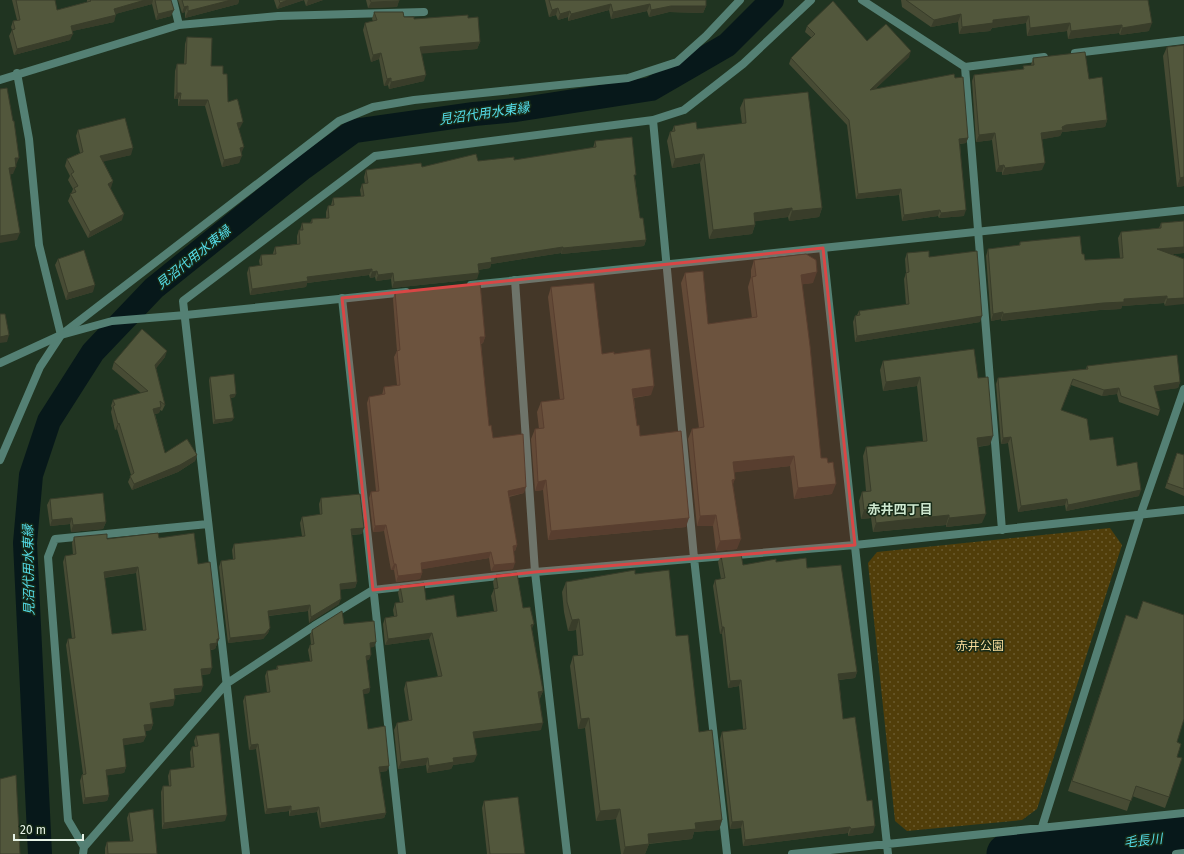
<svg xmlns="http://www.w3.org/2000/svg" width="1184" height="854" font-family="'Fira Sans','Noto Sans JP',sans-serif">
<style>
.park{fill:url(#park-dots)}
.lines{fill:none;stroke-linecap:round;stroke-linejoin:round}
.canal{stroke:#07181a;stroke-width:24}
.river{stroke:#07181a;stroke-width:41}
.minor{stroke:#548074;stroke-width:8}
.tertiary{stroke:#548074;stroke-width:8}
.wall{fill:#474b34;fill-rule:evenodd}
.shaded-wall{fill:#393d2a}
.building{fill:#52573c;stroke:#393d2a;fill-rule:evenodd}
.marked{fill:#d94645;fill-opacity:0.2;stroke:#d94645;stroke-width:3;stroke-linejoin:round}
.labels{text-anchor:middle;stroke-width:3;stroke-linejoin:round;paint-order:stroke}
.park-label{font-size:12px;fill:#f9dd9b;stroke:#162a17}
.water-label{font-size:13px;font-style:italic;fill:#54ddea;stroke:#162a17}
.neighbourhood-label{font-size:13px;font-weight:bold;fill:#cfe8d0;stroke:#162a17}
</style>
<defs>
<pattern id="park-dots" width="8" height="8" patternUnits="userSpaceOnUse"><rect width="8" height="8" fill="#513e0a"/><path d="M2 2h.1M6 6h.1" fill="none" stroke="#6a5a2e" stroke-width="1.8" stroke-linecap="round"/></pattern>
</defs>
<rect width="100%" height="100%" fill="#203421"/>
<path class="park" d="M1110,528l12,17 -85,264 -15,11 -115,11 -12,-10 -27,-258 9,-11z"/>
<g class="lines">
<path class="canal" d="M40,854l-15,-311 6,-68 18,-54 44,-69 61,-64 149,-120 51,-37 120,-17 42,-4 135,-21 76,-44 45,-45"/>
<path class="river" d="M1007,854l177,-18"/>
<path class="minor" d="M173,0l6,25
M862,0l103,67 37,463
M1075,53l109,-13
M965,67l79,-10
M0,80l179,-55 99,-9 146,-4
M653,120l41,438 33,296
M823,248l65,606
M515,280l20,292 32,282
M342,298l60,556
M61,335l278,-214 34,-14 41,-7 214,-22 49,-16 29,-26 34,-36
M0,460l40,-93 21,-32 -22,-90 -10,-106 -12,-66
M1042,827l98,-311 44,-127
M84,847l-16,-27 -20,-263 7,-18 153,-15
M83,854l1,-7 142,-163 88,-58 59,-36 162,-18 320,-27 329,-35
M246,854l-63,-553 192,-145 278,-36 31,-10 59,-46 68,-64
M792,854l392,-41
M1176,854l8,-1"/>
<path class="tertiary" d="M471,285l713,-75
M0,363l61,-28 51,-14 74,-6 220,-23"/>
</g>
<path class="wall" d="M12,0h43l2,10 30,-8v-2h84v16l-15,4 -4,-16 -37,10 -1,8 -42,9 -2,9 -56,15 -5,-19 3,-6 -1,-3 2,-6 4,-1z
M178,0h61l-1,4 -53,14v-6l-3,1z
M274,0h30l-27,9z
M304,0h19l-17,6z
M366,0h33l-2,7 -29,1z
M545,0h161v6l-3,7 -34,-1 -20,5 -2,-6 -36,8 -2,-9 -41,11v-4l-10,3 -2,-5 -7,2z
M901,0h247l1,31 -29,4 -1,-2 -51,6 -1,-8 -40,5 -1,-13 -34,5 -2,3 -31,3 -1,-12 -27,5 -29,-20z
M374,12l30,5 10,2 54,-1 12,24 -3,7 -55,4 2,28 -35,8 -1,-4 -4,1 -5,-27 -8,3 -8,-32 2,-7 8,-2 -1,-2z
M807,26l60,15 42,16 -34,32 93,49 -2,5 -6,1 4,72 -25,2 -1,-2 -36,5 -3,-26 -43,4 -9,-74 -58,-61 2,-6 21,-20 -7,-6z
M187,37l24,29 12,8 5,28 12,26 -2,1 3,25 -2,9 -17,4 -17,-61h-27v-7h-4l1,-28 2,-7h7l1,-20z
M1184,45v141l-7,1 -14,-131 4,-9z
M1033,58l56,21 18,41 -2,7 -42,5h-1l-2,4 -18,3v31l-40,5v-3h-6l-4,-32 -16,2 -4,-61 2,-6 49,-6v-3l8,-1z
M744,99l78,109 -3,9 -30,4 -1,-4 -33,4v4l-3,9 -43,5 -9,-76 -28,5 -5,-27 3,-9 2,-1 2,-5 23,3 45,-5 -2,-16z
M78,130l53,25 -28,6 10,20 -3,7 12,32 -34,18 -20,-37 5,-12 -5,-9 2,-4 -5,-10 2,-7 13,-6 -4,-17z
M595,141l40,37 5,40 6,22 -2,6 -83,8v-1l-70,11 -1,4 -12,2 -1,9 -85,9 -1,-9 -15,2 -1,-4 -5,1 -1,-3 -62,8 -1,4 -56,8 -3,-22 2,-6 11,-1 -1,-5 2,-6 12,-1v-1l2,-6 22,-3v-8l2,-6h1l2,-7h8l2,-4 14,-1v-6l2,-6 3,-1 2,-7 28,-2 -1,-6 2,-6h3l-1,-7 2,-7 56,-3 56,-6 36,-1 79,-12z
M1184,221v32l-12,1 12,5 -19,47 -1,-3 -42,3 -1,3 -21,1 -99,11v-2l-10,2 -5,-65 2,-7 31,-4 1,-3 62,12 3,6 35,-2 -2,-20 3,-6 38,-4 2,-5z
M907,253l22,4 51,65 -125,20 -2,-20 2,-6 2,-1 2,-4 47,-6 -2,-26 2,-6 -1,-14z
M58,259l35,33 -27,8 -11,-35z
M754,260l59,23 -11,1 19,174 11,36 -38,5 -4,-33 -56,6 -1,14 4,63 -21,2 -3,-25h-16l-9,-87 4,-10 7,-1 -18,-145 4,-10 23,51 44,-6 -4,-31 3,-10v-7z
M551,287l51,67h12l37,41 -17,3 3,28 3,10 46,91 -138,13 -5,-50 -8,1 -4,-52 4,-10h4l-2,-17 4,-10 19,-2 -12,-103z
M395,292l90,45 -2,6 -2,1 8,82 4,12 31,55 -15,4 8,48 -2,6h-1l-1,18 -22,2 -2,-13 -67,11v4l-2,6 -24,3 -2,-12h-3l-7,-39 -11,1 -4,-34 2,-6 5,-1 -9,-88 2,-6 13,-2 2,-8 13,-2 -3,-28 3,-6 -4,-52z
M165,357l-9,11 9,37 -3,6 -2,-1 -1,3 -4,1 10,39 32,2 -2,6 -17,11 -46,18 -4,-8 3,-7 -14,-46 -2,1 -4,-18 1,-4 -1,-2 2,-6 28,-7 -29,-24 2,-7z
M883,361l95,17 12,67 -12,2 4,76 -36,4v-2l-73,7 -2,-14 -10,1 -2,-18 3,-9 4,-1 -3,-35 3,-9 57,-6 -6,-55 -34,5 -3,-21z
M1087,366l93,16 -2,6 -23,3 5,19 -2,6 -39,-14 -2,-8 -15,2 -31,-11 -10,25 29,30 27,26 22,30 -73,15 -1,-6 -47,7 -10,-69 -7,1 -5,-60 2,-6 88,-9z
M210,377l25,20 -4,1 1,23 -19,3 -4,-44z
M1177,453l7,2v41l-19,-8z
M321,498l41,36 -10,1 5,47 -2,6 -15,1 -1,15 -30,19 -1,-12 -39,5 1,12 -2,5 -5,6 -35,4 -9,-76 2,-6 12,-2 -1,-9 2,-6 68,-8 -2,-13 2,-6 18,-2 -1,-11z
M50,499l56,23 -3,7 -32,3 -1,-8 -20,2 -3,-21z
M74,537l33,2 52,-1 39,26 21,75 -4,10 -4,1 -1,24 -9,1v17l-26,3 -2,11 -22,2 2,16 -2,6 -6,1 1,5 -3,6 -20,3 3,22 -2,6 -17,2 2,20 -2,6 -24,3 -3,-23 2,-6 1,-1 -17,-129 2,-6h4l-9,-77 2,-6 8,-1 -1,-12zM136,573l7,57 -31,4 -8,-56z
M721,556l22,9 33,-3 31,6 50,104 -2,6 -16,2 4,39 24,82 6,32 -25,3v-3l-105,13 -2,-18 -11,1 -10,-90 2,-7 21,-3 -4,-43 -11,2 -6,-54h-2l-7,-48 2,-6 6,-1 -3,-17z
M635,574l41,62 23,96 23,88 -3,10 -25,2 -2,7 -43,5 -4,10h-24l-5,-35 -20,2 -11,-93 -7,1 -8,-63 3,-10 5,-1 -2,-25 -8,1 -4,-19 -2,-20 4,-10z
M496,575l27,33 9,22 11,61 -3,7 -1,1 2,31 -67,8v24l-21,3 -2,4 -24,4 -1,-8 -28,4 -4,-39 3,-7 12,-2 -5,-32 2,-7 32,-5 -9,-38 -44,6 -2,-21 2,-6 9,-2 -1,-6 2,-7h5l-2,-10 2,-7 57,31 37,-6 -3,-15 3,-7 -1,-7z
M1143,601l34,141v15l-8,40 -4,11 -33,-12 -5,15 -59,-20 58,-176 11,4z
M344,624l32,18 -2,5h-4l-1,13h-3l4,28 -1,5 -6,1 5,35 19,42 -7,1 6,41 -2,5 -64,10 -3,-16 -28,4v-5l-24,3 -9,-65 -7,1 -6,-49 2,-5 22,-3 -2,-17 2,-5 9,-1 1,-4 33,-5 -2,-11 2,-5h1l-1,-10 2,-5z
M196,736l29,85 -63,8 -1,-37 2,-6h6l-1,-10 2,-6 21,-2 -1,-16 2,-5 3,-1 -1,-5z
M484,801l41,53h-38l-5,-46z
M129,813l28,41h-52v-6l2,-6 23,-1 -3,-23z"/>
<path class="shaded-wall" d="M145,0h8l-1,4 -40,11 2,-6z
M231,0h8l-1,4 -53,14 3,-7z
M288,0h16l-27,9 3,-6z
M308,0h15l-17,6z
M399,1l-2,6 -29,1 3,-6z
M611,4l-2,6 -41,11 3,-7z
M650,4l-3,7 -36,8 2,-7z
M188,6l-3,6 -3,1 2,-6z
M671,6h35l-3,7 -34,-1 -20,5 2,-7z
M558,8l-2,7 -7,2 3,-7z
M174,10l-3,6 -15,4 2,-6z
M570,11l-2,6 -10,3 2,-6z
M961,14l-3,8 -27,5 3,-7z
M116,15l-2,7 -46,10 3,-6z
M1029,16l-3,7 -34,5 -2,3 -31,3 3,-7 31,-7z
M1070,23l-3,8 -40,5 3,-8z
M1152,23l-3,8 -29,4 2,-7z
M1122,25l-3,8 -51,6 3,-8z
M73,34l-3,6 -56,15 3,-6z
M480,42l-3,7 -59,5 2,-7z
M911,51l-2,6 -41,39 2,-6z
M381,53l-2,6 -8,3 2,-7z
M426,75l-2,6 -35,8 2,-7z
M391,78l-3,7 -4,1 3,-7z
M177,93h4l-3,6h-4z
M180,100h28l-3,6h-27z
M1107,120l-2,7 -42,5h-1l-2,4 -21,4 2,-7 25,-8z
M243,122l-3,6 -6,1 3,-6z
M995,133l-3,7 -16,2 3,-7z
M968,138l-2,5 -9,1 2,-5z
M244,147l-3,7 -1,-6z
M133,148l-2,7 -33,8 2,-7z
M704,154l-4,9 -28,5 3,-9z
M242,156l-3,7 -17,4 2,-7z
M15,158h4l-3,7z
M1045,163l-3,7 -40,5 3,-7z
M1004,165l-2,7h-6l3,-6z
M16,167l-3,7 -7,1 3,-7z
M1184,177v9l-7,1 3,-9z
M113,181l-2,7 -5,2 2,-6z
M901,189l-2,6 -43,4 2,-5z
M792,208l-4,9 -38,5 4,-9z
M822,208l-3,9 -30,4 3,-10z
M940,210l-2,6 -36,5 2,-6z
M966,210l-2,6 -25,2 2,-5z
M124,214l-2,6 -34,18 2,-6z
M755,225l-3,9 -43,5 4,-9z
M20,233l-3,7 -17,3v-7z
M646,240l-2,6 -83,8 2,-6z
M563,247l-2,6 -70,11 -1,4 -14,2 2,-6 13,-6z
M1184,247v6l-29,3 2,-7z
M372,269l-3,6 -62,8 -1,4 -56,8 2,-6 55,-12z
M377,271l-2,6 -5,1 2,-6z
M817,272l-4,11 -16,2 4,-10z
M393,273l-2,6 -15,2 2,-6z
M479,273l-2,6 -85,9 2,-6z
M95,285l-2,7 -27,8 2,-7z
M1167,296l-3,7 -42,3 -1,3 -21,1 -99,11 2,-7 121,-15z
M1184,298v6l-19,2 2,-7z
M1003,312l-2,7 -10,2 2,-7z
M982,316l-2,6 -125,20 2,-6z
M9,335l-2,7 -7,1v-6z
M480,337h5l-2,6 -5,1z
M167,351l-2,6 -12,15 2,-7z
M920,377l-3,9 -34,5 3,-9z
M1180,382l-2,6 -26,4 2,-6z
M654,386l-3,9 -22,3 3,-9z
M1119,388l-2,6 -15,2 2,-6z
M236,394l-1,3 -6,1 1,-3z
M161,407l-2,6 -8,2 2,-6z
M234,418l-2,3 -19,3 2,-4z
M119,423l-2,6 -2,1 3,-6z
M993,436l-3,9 -17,2 4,-9z
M1011,437l-3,6 -7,1 2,-6z
M197,455l-2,6 -17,11 -46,18 2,-6z
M794,456l-4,10 -61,7 4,-11z
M735,479l-4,10 1,-9z
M546,480l-3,10 -8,1 3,-9z
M836,484l-4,10 -38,5 4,-11z
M526,487l-2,6 -19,4 3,-6z
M1141,490l-2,6 -73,15 2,-6z
M1067,499l-2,6 -47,7 3,-6z
M874,509l-3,9 -10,1 3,-9z
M986,514l-4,9 -36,4 3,-9z
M716,515l-3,11h-16l3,-10z
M949,515l-3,10 -73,7 3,-9z
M72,518l-2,6 -20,2 2,-6z
M689,518l-3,9 -138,13 3,-9z
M106,522l-3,7 -32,3 2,-7z
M386,525l-2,6 -11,1 2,-6z
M364,528l-2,6 -13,1 2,-6z
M741,539l-4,10 -21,2 4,-10z
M517,545l-2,6 -4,1 2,-6z
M491,552l-2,6 -71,12 3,-7z
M515,563l-2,6 -22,2 3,-6z
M394,564h2l-2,6h-3z
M138,567l-2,6 -35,5 3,-6z
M422,573l-2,6 -24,3 2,-6z
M357,582l-2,6 -17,2 2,-6z
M341,599l-2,5 -30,19 2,-6z
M310,605l-2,6 -42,5 2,-5z
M579,619l-3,11 -8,1 4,-11z
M534,624l-3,7v-6z
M722,627h2l-2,7h-2z
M270,628l-2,5 -5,6 -35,4 2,-5z
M432,633l-3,6 -44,6 3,-6z
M217,639h2l-4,10 -7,1 2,-6z
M376,642l-2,5 -6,1 2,-5z
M371,655l-2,5 -5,1 2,-5z
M212,668l-2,6 -12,1 3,-6z
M857,672l-2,6 -19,2 2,-6z
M741,680l-2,6 -11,2 2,-7z
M203,686l-2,6 -29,3 2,-6z
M370,688l-1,5 -8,2 2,-5z
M543,691l-3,7 -4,1 2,-7z
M175,699l-2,7 -25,3 2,-6z
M589,718l-4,10 -7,1 3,-10z
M543,723l-2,7 -70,9 2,-7z
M153,724l-2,6 -9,2 2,-7z
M146,736l-3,6 -23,4 3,-7z
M258,744l-2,5 -7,1 2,-5z
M477,755l-3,7 -21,3 -2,4 -24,4 2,-7 24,-8z
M428,758l-2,7 -28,4 3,-7z
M389,766l-2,5 -9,1 1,-5z
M126,767l-2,6 -20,3 2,-6z
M109,795l-2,6 -24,3 2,-6z
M291,806l-2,5 -24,3 2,-5z
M319,807l-2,5 -28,4 2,-5z
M620,809l-4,10 -20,2 4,-10z
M386,813l-2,5 -64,10 1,-5z
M227,815l-2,6 -63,8 2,-6z
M722,820l-3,10 -25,2 -2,7 -48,5 4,-10 47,-11z
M743,821l-2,7 -11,1 2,-7z
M875,826l-2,7 -25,3 3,-7z
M850,827l-2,6 -105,13 2,-6z
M649,844l-4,10h-22l2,-7z"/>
<path class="building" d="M16,0h39l2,10 34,-9 -1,-1h55l-31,9 2,6 -45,11 2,8 -56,15 -5,-19 3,-1 -2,-8 7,-1z
M155,0h16l3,10 -16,4z
M182,0h49l-43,11v-5l-4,1z
M279,0h9l-8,3z
M370,0h29v1l-28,1z
M549,0h157v6h-35l-20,4 -1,-6 -37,8 -2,-8 -40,10 -1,-3 -10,3 -2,-6 -6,2z
M906,0h242l4,23 -30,5v-3l-51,6 -1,-8 -40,5 -1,-12 -36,4v3l-31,4 -1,-13 -27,6z
M833,1l34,40 19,-17 25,27 -41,39 84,-16 1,4 8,-1 5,61 -9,1 7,71 -25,3 -1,-3 -36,5 -3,-26 -43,5 -9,-74 -58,-62 24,-24 -8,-8z
M374,12h29l1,5h10v2l54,-4v3l10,-1 2,25 -60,5 6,28 -35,7v-4l-4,1 -6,-26 -8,2 -8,-32 12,-3z
M187,37l25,1 -1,28h12v8h4l1,28 9,-3 1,2 5,21 -6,1 7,24 -4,1 2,8 -18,4 -16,-60h-28l1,-7h-4v-29h9z
M1184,45v132l-4,1 -13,-131z
M1085,52l4,27 13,-2 5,43 -41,5 -4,2 1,3 -22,3 4,30 -40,5 -1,-3 -5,1 -4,-33 -16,2 -5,-60 50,-6 -1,-3 11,-1 -1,-7z
M7,88l6,33h1l5,37h-4l1,9 -7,1 11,65 -20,3v-147z
M808,92l14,116 -30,3v-3l-38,5 1,12 -42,5 -9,-76 -29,5 -5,-27 5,-1 -1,-5 22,-4 1,7 49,-6 -2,-24z
M125,118l8,30 -33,8 13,25 -5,3 16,30 -34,18 -20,-38 6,-2 -2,-4 4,-2 -7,-12 3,-2 -7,-13 16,-7 -5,-22z
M632,137l4,38h-2l6,43h3l3,22 -83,8v-1l-72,11 1,4 -14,2 1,9 -85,9 -1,-9 -15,2 -1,-4 -5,1v-3l-65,8 1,4 -56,8 -3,-22 13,-2 -1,-10 15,-1 -1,-7 25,-3 -1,-14h4l-1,-7h10v-4l17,-1 -1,-12 6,-1 -1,-7 31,-2 -2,-12 6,-1 -2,-13 55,-7 1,4 54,-13 2,7 36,-4v3l82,-13 -1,-6z
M1184,221v26l-27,2 27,10v39l-17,1v-3l-43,3v3l-21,1 -100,11v-2l-10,2 -5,-65 32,-4v-3l60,-6 2,18h2l1,6 38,-2 -2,-26 40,-4v-5z
M84,250l11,35 -27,8 -10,-34z
M929,251v6l48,-6 5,65 -125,20 -2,-20 5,-1 -1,-4 50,-7 -3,-31 3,-1 -2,-19z
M806,254l10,6 1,12 -16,3 9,71 11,112h6l1,5 5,-1 3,22 -38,4 -4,-32 -61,6 2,17 -3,1 9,59 -21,2 -4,-26 -16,1 -8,-87 12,-2 -19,-154 18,-2 5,53 49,-7 -5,-40 4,-1 -2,-16z
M480,283l5,54h-5l9,89 2,-1 2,13 30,-4 3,53 -18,4 9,54 -4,1 2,17 -21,2 -3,-13 -70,11 1,10 -24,3 -2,-12h-2l-8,-39 -11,1 -4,-34 8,-1 -10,-94 16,-3 -1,-7 16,-2 -3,-34 3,-1 -5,-58z
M594,283l8,71 12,-2v2l36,-5 4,37 -22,3 5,37 2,-1 1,11 41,-5 8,87 -138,13 -5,-51 -8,2 -3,-53 9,-1 -3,-26 23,-3 -13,-112z
M0,314h5l4,21 -9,2z
M142,329l25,22 -12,14 10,40 -5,-4 1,6 -8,2 12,44 22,-14 10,16 -17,10 -46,19 -4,-8 4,-3 -15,-50 -1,1 -5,-18 2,-1 -2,-5 35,-9 -34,-29z
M974,349l4,29 10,-1 5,59 -16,2 9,76 -37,4v-3l-73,8 -2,-14 -10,1 -2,-18 9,-1 -5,-44 61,-6 -7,-64 -34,5 -3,-21z
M1177,355l3,27 -26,4 6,24 -39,-14 -2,-8 -15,2 -31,-11 -12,31 26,9 3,21 23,-3 4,29 20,-4 4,28 -73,15 -1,-6 -46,7 -10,-69 -8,1 -5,-60 90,-9 -1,-3z
M234,374l2,20 -6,1 4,23 -19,2 -5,-43z
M1177,453l7,2v34l-17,-6z
M103,493l3,29 -33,3 -1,-7 -20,2 -2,-21z
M360,494l4,34 -13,1 6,53 -17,2 1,15 -30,18 -1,-12 -42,6 2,17 -5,6 -35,4 -9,-77 14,-2 -1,-15 71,-8 -3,-19 20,-3 -1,-16z
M158,533l1,5 35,-5 4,31 12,-2 9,77h-2v4l-7,1 2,24 -11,1 2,17 -29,3 1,10 -25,4 3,21 -9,1 2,11 -23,3 3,28 -20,3 3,25 -24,3 -3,-23 4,-1 -18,-135 7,-1 -10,-82 11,-2 -2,-17 33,-3v5zM138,567l8,63 -34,4 -8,-62z
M741,554l2,11 33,-6v3l30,-4 1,10 34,-3 16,107 -19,2 5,45 12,-2 12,84 5,-1 3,26 -24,3 -1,-2 -105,13 -2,-19 -11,1 -10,-90 24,-3 -5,-49 -11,1 -6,-54h-2l-7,-47 10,-2 -4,-22z
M635,570v4l34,-4 7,66 12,-1 11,97 13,-2 10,90 -27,3 1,6 -48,5 1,10 -24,3 -5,-38 -20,2 -11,-93 -8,1 -8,-63 10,-1 -4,-36 -7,1 -5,-18 -1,-20z
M517,573l6,35 7,-1 4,17 -3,1 12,66 -5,1 5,31 -70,9 4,23 -24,3 1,4 -25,4 -1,-8 -27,4 -4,-39 15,-3 -6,-38 36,-6 -10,-43 -44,6 -3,-21 12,-2 -2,-13 8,-1 -3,-16 24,-3 2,17 28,-5 3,22 40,-6 -3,-22 4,-1 -2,-13z
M1143,601l41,14v104l-7,23 4,2 -4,13 5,1 -13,39 -33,-11 -5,15 -59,-20 54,-166 11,4z
M342,611l2,13 30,-3 2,21 -6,1 1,12 -5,1 4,32 -7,2 5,39 17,-3 4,40 -10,1 7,46 -65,10 -2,-16 -28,4v-5l-24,3 -9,-65 -7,1 -6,-49 25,-4 -3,-21 11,-2 -1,-3 35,-5 -2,-16 4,-1 -2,-14z
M219,733l8,82 -63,8 -1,-37h8l-1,-16 24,-3 -2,-20 6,-1 -2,-10z
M16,775l4,79h-20v-75z
M518,797l7,57h-35l-6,-53z
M153,809l4,45h-49l-1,-12 26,-1 -4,-28z"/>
<path class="marked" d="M823,248l32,297 -320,27 -162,18 -31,-292z"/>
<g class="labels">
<g class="park-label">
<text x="980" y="650">赤井公園</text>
</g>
<g class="water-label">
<text transform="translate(484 113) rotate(-8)" y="5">見沼代用水東縁</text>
<text transform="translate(193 257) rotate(-39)" y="5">見沼代用水東縁</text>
<text transform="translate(28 570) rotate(-91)" y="5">見沼代用水東縁</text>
<text transform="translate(1143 840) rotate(-6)" y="5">毛長川</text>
</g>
<g class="neighbourhood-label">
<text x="900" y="514">赤井四丁目</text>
</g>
</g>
<path d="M14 834v6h69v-6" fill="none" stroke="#e7f3e7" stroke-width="2"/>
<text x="20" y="834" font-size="12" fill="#e7f3e7" stroke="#162a17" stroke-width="3" paint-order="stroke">20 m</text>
</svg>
